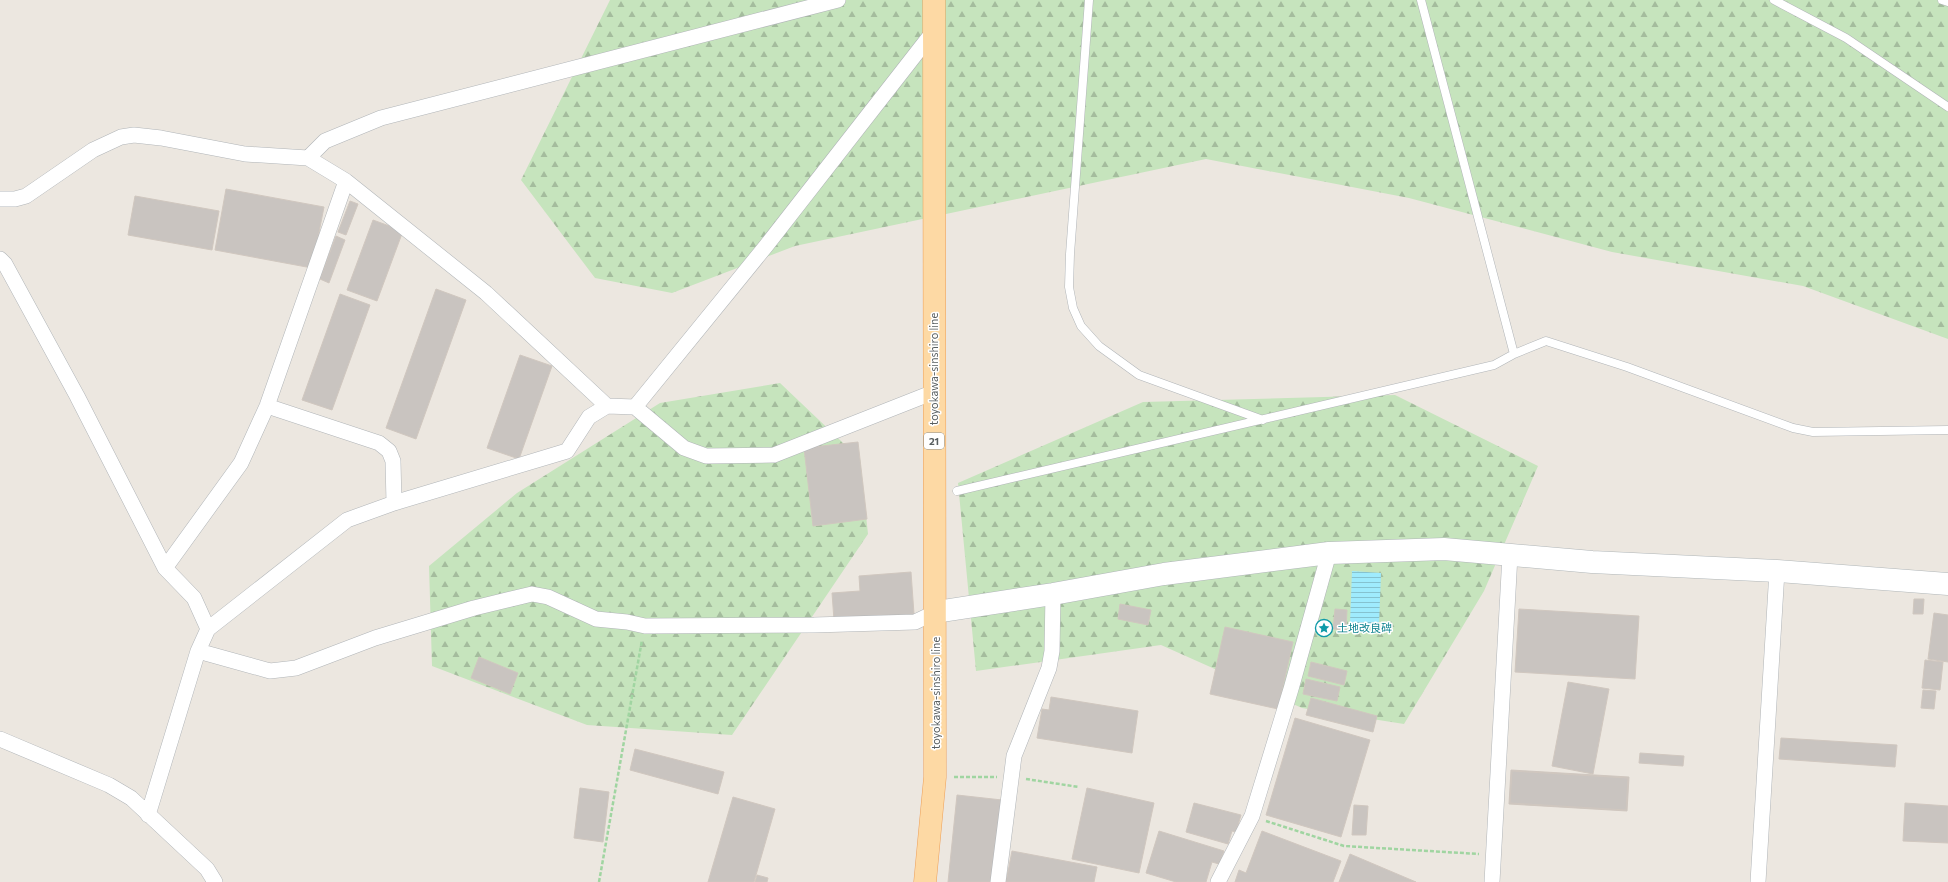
<svg xmlns="http://www.w3.org/2000/svg" width="1948" height="882" font-family="Commissioner,'Noto Sans JP',sans-serif">
<style>
.forest{fill:url(#forest-firs)}
.water{fill:url(#water-rules)}
.building{fill:#c9c4c0;stroke:#d0c7bf}
.lines{fill:none;stroke-linecap:round;stroke-linejoin:round}
.lane-casing{stroke:#b1b5b8;stroke-width:9}
.street-casing{stroke:#b1b5b8;stroke-width:16}
.secondary-casing{stroke:#b0b6b8;stroke-width:23}
.primary-casing{stroke:#ee9f57;stroke-width:23}
.path{stroke:#a0d5a1;stroke-width:2.5;stroke-dasharray:4 2;stroke-linecap:butt}
.lane{stroke:#fff;stroke-width:8}
.street{stroke:#fff;stroke-width:15}
.secondary{stroke:#fff;stroke-width:22}
.primary{stroke:#fdd9a4;stroke-width:22}
.labels{text-anchor:middle;stroke-width:3;stroke-linejoin:round;paint-order:stroke}
.shield{fill:#fff;stroke:#8b8f90;stroke-width:1}
.shield-label{font-size:10px;font-weight:bold;fill:#595f61}
.street-label{font-size:11px;fill:#595f61;stroke:#fff}
.culture-label{font-size:11px;fill:#0d838f;stroke:#fff;text-anchor:start}
</style>
<defs>
<pattern id="forest-firs" width="22" height="20" patternUnits="userSpaceOnUse"><rect width="22" height="20" fill="#c6e4bd"/><path d="M5 1l3.5 6h-7zM16 11l3.5 6h-7z" fill="#a4bc9d"/></pattern>
<pattern id="water-rules" width="6" height="5" patternUnits="userSpaceOnUse"><rect width="6" height="5" fill="#9febfd"/><path d="M0 2.5h6" fill="none" stroke="#85c2d0"/></pattern>
</defs>
<rect width="100%" height="100%" fill="#ece7e0"/>
<path class="forest" d="M610,0h1338v339l-145,-53 -191,-34 -203,-54 -203,-39 -411,87 -123,47 -77,-15 -74,-98z
M780,383l80,76 8,75 -136,201 -145,-10 -155,-59 -3,-100 88,-73 143,-90z
M1395,395l143,71 -54,125 -80,133 -102,-16 -141,-63 -185,26 -18,-188 185,-81z"/>
<path class="water" d="M1352,571l29,2 -2,52 -29,-1z"/>
<path class="building" d="M226,189l98,18 -12,61 -97,-18z
M135,196l84,15 -7,39 -84,-15z
M350,201l8,3 -12,31 -8,-3z
M373,220l30,11 -26,70 -30,-11z
M336,236l9,4 -16,43 -9,-4z
M436,289l30,11 -50,139 -30,-11z
M340,294l30,11 -38,105 -30,-10z
M520,355l32,11 -33,93 -32,-11z
M858,442l9,77 -54,7 -9,-78z
M911,572l3,42 -80,6 -2,-27 28,-2 -1,-15z
M1914,599h10l-1,15h-10z
M1120,604l31,6 -3,15 -30,-6z
M1335,609l12,1 -1,20 -13,-1z
M1519,609l120,7 -4,63 -120,-7z
M1934,613l14,2v47l-20,-3z
M1225,627l68,15 -15,67 -68,-15z
M479,657l39,16 -8,21 -39,-16z
M1925,660l18,2 -3,28 -18,-2z
M1311,662l36,9 -3,14 -36,-9z
M1306,679l34,8 -3,14 -34,-7z
M1568,682l41,7 -16,85 -41,-8z
M1923,690l13,1 -2,18 -13,-1z
M1051,697l87,14 -6,42 -95,-15 5,-29 7,1z
M1311,698l66,18 -4,16 -67,-17z
M1295,718l75,22 -29,97 -75,-22z
M1781,738l116,7 -2,22 -116,-8z
M635,749l89,23 -6,22 -88,-24z
M1640,753l44,3 -1,10 -44,-3z
M1511,770l118,7 -2,34 -118,-7z
M1512,771l116,7 -2,32 -116,-7z
M580,788l29,4 -6,50 -29,-4z
M1087,788l67,15 -15,70 -67,-14z
M957,795l45,5 -9,82h-45z
M733,797l42,12 -21,73h-46z
M1194,803l47,12 -5,17 -4,-1 -4,13 -42,-12z
M1905,803l43,3v37l-45,-2z
M1354,805l14,1 -2,29h-14z
M1159,831l65,20 -5,13 -7,-2 -6,20h-30l-30,-9z
M1262,831l79,30 -8,21h-98l4,-12 7,3z
M1012,851l85,16 -3,15h-88z
M1350,854l66,28h-77z
M757,875l11,3 -1,4h-12z"/>
<g class="lines">
<g class="lane-casing">
<path id="lane" d="M1089,0l-19,254 -1,33 4,21 8,18 18,20 40,29 124,45
M1421,0l93,354
M1774,0l72,38 102,69
M1942,0l6,2
M957,491l537,-126 20,-11 32,-13 81,26 166,61 20,4 135,-2"/>
</g>
<g class="street-casing">
<path id="street" d="M308,158l17,-17 56,-23 457,-118
M0,199h15l11,-3 67,-46 28,-13 13,-2 27,3 84,16 63,4 38,23 140,112 121,113
M0,259l5,5 72,132 88,172 29,30 14,31
M267,406l112,37 10,8 4,10 1,42
M635,407l131,-161 167,-214
M165,568l76,-105 26,-57 79,-225
M198,651l72,20 26,-3 79,-30 99,-30 58,-14 16,3 48,22 31,3 18,4 169,-1 101,-3 21,-10
M0,739l109,46 22,13 76,71 8,13
M148,815l50,-164 10,-22 139,-109 47,-17 173,-52 22,-34 18,-11 28,1 49,41 22,8 68,-1 160,-63
M998,882l16,-126 35,-88 3,-17 1,-57
M1218,882l34,-66 39,-127 38,-136
M1492,882l18,-327
M1758,882l19,-311"/>
</g>
<g class="secondary-casing">
<path id="secondary" d="M936,612l117,-18 111,-20 165,-21 115,-4 148,13 185,9 171,13"/>
</g>
<g class="primary-casing">
<path id="primary" d="M925,882l10,-105 -1,-777"/>
</g>
<path class="path" d="M954,777h43
M1026,779l53,8
M1266,821l78,25 135,8
M599,882l43,-242"/>
<use href="#lane" class="lane"/>
<use href="#street" class="street"/>
<use href="#secondary" class="secondary"/>
<use href="#primary" class="primary"/>
</g>
<defs>
<g id="sight-ring" transform="scale(0.9)"><circle r="9.5" fill="#fff" stroke="#0f9aa8" stroke-width="1.5"/><path d="M0-6L1.8-2.2L6-1.7L2.9 1.2L3.7 5.4L0 3.3L-3.7 5.4L-2.9 1.2L-6-1.7L-1.8-2.2Z" fill="#0f9aa8"/></g>
</defs>
<g fill-rule="evenodd">
<use href="#sight-ring" x="1324" y="628"/>
</g>
<g class="labels">
<rect class="shield" x="924" y="433" width="20" height="16" rx="3"/>
<g class="shield-label">
<text x="934" y="445">21</text>
</g>
<g class="street-label">
<text transform="translate(934 369) rotate(-90)" y="4">toyokawa-sinshiro line</text>
<text transform="translate(936 693) rotate(-90)" y="4">toyokawa-sinshiro line</text>
</g>
<g class="culture-label">
<text x="1337" y="632">土地改良碑</text>
</g>
</g>
</svg>
